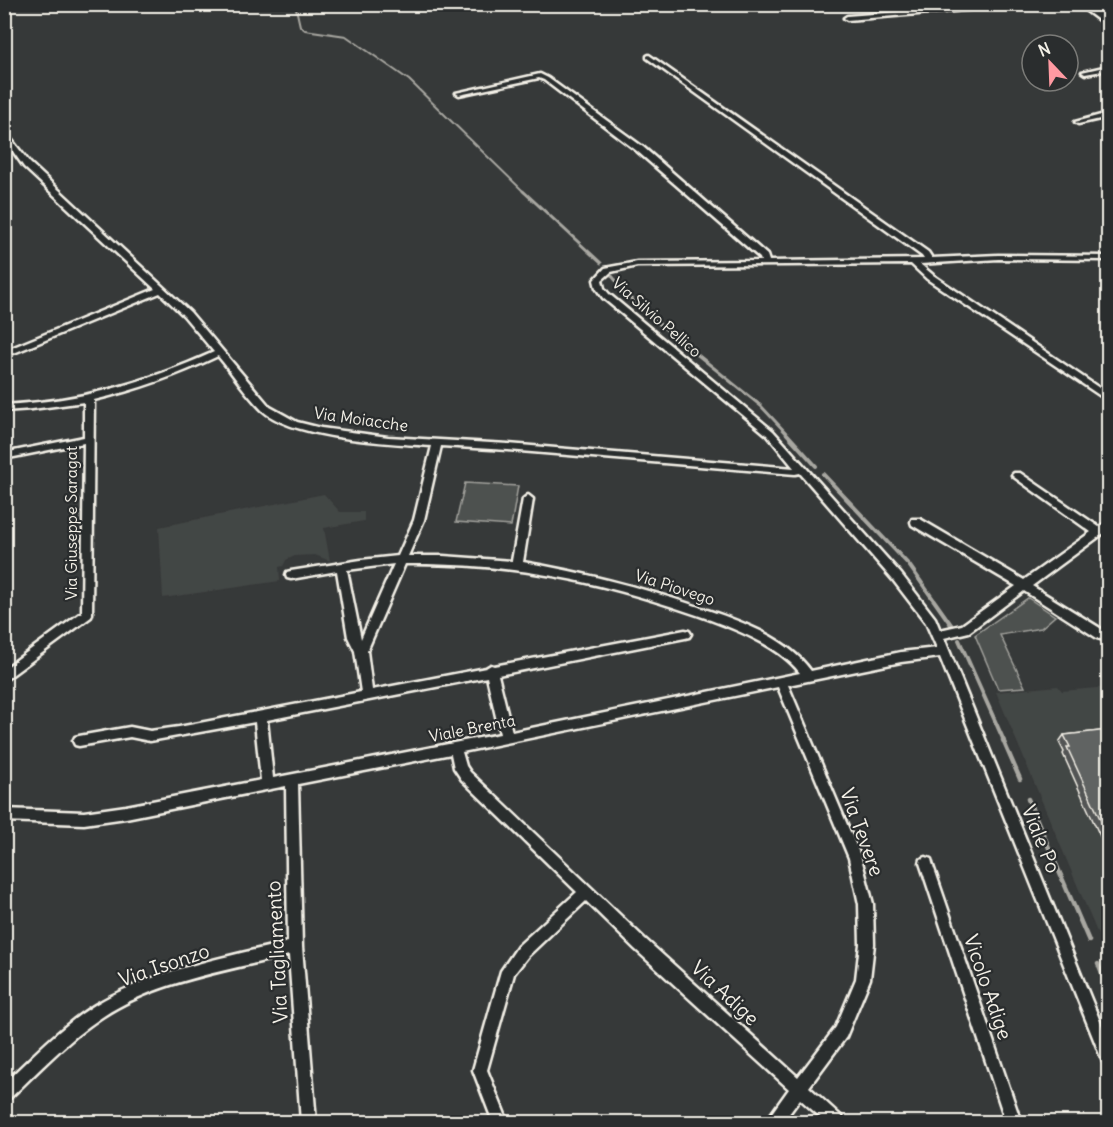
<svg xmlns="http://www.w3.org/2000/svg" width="1113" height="1127" font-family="Delius,sans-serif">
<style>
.built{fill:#434645}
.green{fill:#4e514f;stroke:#a1a19c;stroke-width:1.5}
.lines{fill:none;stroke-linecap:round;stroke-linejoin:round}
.stream-far3{stroke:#a8a7a1;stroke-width:2}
.stream-far2{stroke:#a8a7a1;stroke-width:3}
.stream-far1{stroke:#a8a7a1;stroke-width:4}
.stream{stroke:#a8a7a1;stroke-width:4.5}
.street-casing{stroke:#f4f1e8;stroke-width:5}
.secondary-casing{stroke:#f4f1e8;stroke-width:5}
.street{fill:#2a2d2e;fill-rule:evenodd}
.secondary{fill:#2a2d2e;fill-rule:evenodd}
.wall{fill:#535554;stroke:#f4f1e8;stroke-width:1.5}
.building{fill:#616362;stroke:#f4f1e8;stroke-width:1.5}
.labels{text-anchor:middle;stroke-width:4.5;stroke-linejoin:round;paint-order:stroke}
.street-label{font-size:16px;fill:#f4f1e8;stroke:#2a2d2e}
.near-street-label{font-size:20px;fill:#f4f1e8;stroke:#2a2d2e}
</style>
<rect width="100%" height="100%" fill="#363939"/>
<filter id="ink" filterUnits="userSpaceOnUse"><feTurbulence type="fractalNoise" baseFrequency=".0167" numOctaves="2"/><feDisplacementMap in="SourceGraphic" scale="12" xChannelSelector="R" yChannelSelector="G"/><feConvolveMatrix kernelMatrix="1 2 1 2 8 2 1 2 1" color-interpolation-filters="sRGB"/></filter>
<g filter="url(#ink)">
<path class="built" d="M324,494l16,18h24v9l-40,7 6,33 -15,-6 -20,1 -9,4 -3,6 -4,1 1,14 -117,17 -4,-71z
M1058,686l4,5 46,-4v253l-2,-4 -7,1 -103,-245z"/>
<path class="green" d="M465,483l53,3 -7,40 -55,-4z
M1028,598l27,18 -14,12 -41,7 25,52 -27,2 -23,-54z"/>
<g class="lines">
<path class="stream-far3" d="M295,4l5,22 5,4 41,6 63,44 116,113"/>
<path class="stream-far2" d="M523,191l78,72
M612,276l25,30 124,100 27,29"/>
<path class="stream-far1" d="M787,434l29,32
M823,474l86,91 43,61
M959,640l45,101"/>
<path class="stream" d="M1003,740l17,39
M1028,799l61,142
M1098,964l10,25"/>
<g class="street-casing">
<path id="street" d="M1004,4h34l-191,16 -3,-2 3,-2z
M649,55l279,197 4,6 66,-3 110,1v4l-110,-1 -78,5 13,11 175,119v7l-181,-122 -16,-15 -274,2 -26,6 -9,8 2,8 5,6 164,137 128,143 34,44 5,12 22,-5 54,-39 -104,-61 -1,-3 1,-3h8l104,61 67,-48 -77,-55 -2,-2 2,-2h6l79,54 9,-6v9l-76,56 76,47v8l-11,-3 -73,-47 -55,41 -25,6 164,403v23l-5,-2 -2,-5 -161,-400 -39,5 -113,23 73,173 12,46 1,40 -4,35 -24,58 -37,50 33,30 2,5h-18l-26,-23 -17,23h-16l2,-5 20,-28 -154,-140 -49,-48 -58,55 -14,18 -27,96 21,52h-15l-20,-52 28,-99 17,-25 59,-54 -115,-112 -8,-12 -3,-14 -153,30 4,163 14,175h-15l-12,-167c-62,16 -133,26 -187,62 -35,23 -63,54 -93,82l-5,2v-18c29,-27 57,-57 91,-78 58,-35 128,-47 193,-63l-2,-156 -160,32 -42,6 -80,-3v-12l80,3 42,-6 135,-26 -6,-58 -105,19 -20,-4 -51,9 -4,-1 -2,-4 2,-4 4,-1 51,-9 20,4 29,-4 182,-35 -6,-41 -7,-14 -11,-66 -46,8 -4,-1 -1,-3 1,-3 4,-1 70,-11 37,-4 16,-36 18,-74c-43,-3 -139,-7 -170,-36 -16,-16 -29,-36 -44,-54 -40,19 -81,34 -124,44l-2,214 -1,3 -87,64v-12l78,-57 2,-169 -80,16v-6l80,-16v-35l-52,7 -28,2v-6c76,-4 141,-22 210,-53l-30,-36 -24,-23 -156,64v-6l151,-62 -131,-122 -19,-27 6,-1 19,24 160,149 80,95 27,15 24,6 67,9 120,7 286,24 -27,-33 -164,-137 -7,-10 -2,-8 11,-12 32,-6 124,-1 -1,-3 -123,-107 -93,-71 -5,-2 -80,17 -3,-2 84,-19 8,4 95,69 124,108 2,6 155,-2 -2,-3 -275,-198v-2zM441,446l67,4 287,24 5,-1 93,107 33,43 11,25 -36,4 -90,19c-26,-36 -75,-51 -115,-65 -57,-19 -114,-34 -173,-44l10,-63 -5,-4 -5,4 -11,62 -69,-5h-35l16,-36zM394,564l-33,75 -14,-69zM405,564c106,-1 192,16 292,51 33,12 81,29 103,58l-288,59 -14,-57 187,-37 4,-1 2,-3 -2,-3 -4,-1 -191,36 -3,-1 -5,3 -114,22 -5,-39zM487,677l13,57 -227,44 -6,-58zM778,687l71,171 10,46 1,40 -4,35 -20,48 -38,50 -153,-138 -175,-167 -4,-6 -4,-14z
M1108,66v4l-23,4 -3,-2z
M1101,115l7,3v5l-8,-4 -22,5 -3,-2z
M1104,143h4v4h-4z
M926,857l5,2 1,4 89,259h-15l-86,-259 1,-4z"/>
</g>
<g class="secondary-casing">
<path id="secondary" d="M1077,4h10l21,16v7z"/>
</g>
<use href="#street" class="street"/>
<use href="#secondary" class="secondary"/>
</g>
<path class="wall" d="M1108,730v124l-45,-100 1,-2 -5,-10 5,-7z"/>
<path class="building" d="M1108,730v106l-41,-89h3l-6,-12z"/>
</g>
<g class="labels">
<g class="street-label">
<text transform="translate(657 317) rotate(41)" y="6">Via Silvio Pellico</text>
<text transform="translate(361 419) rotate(8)" y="6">Via Moiacche</text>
<text transform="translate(71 523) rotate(-90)" y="6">Via Giuseppe Saragat</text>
<text transform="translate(675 587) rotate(18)" y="6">Via Piovego</text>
<text transform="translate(472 728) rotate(-11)" y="6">Viale Brenta</text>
</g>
<g class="near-street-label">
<text transform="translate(862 832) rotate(70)" y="7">Via Tevere</text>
<text transform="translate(1041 839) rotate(68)" y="7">Viale Po</text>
<text transform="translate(277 952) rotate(-93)" y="7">Via Tagliamento</text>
<text transform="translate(164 965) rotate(-19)" y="7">Via Isonzo</text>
<text transform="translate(988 987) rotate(71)" y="7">Vicolo Adige</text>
<text transform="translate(725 993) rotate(43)" y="7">Via Adige</text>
</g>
</g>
<rect width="1113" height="1127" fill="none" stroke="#2a2d2e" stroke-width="24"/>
<rect x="12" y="12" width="1089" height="1103" fill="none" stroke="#f4f1e8" stroke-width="2" filter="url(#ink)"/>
<g transform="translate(1050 63) rotate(337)"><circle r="28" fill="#2a2d2e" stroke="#7b7b78" stroke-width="1.5"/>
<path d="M0-4.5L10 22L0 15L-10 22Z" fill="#ff9aa2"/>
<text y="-9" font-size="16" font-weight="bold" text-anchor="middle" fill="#f4f1e8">N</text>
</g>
</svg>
